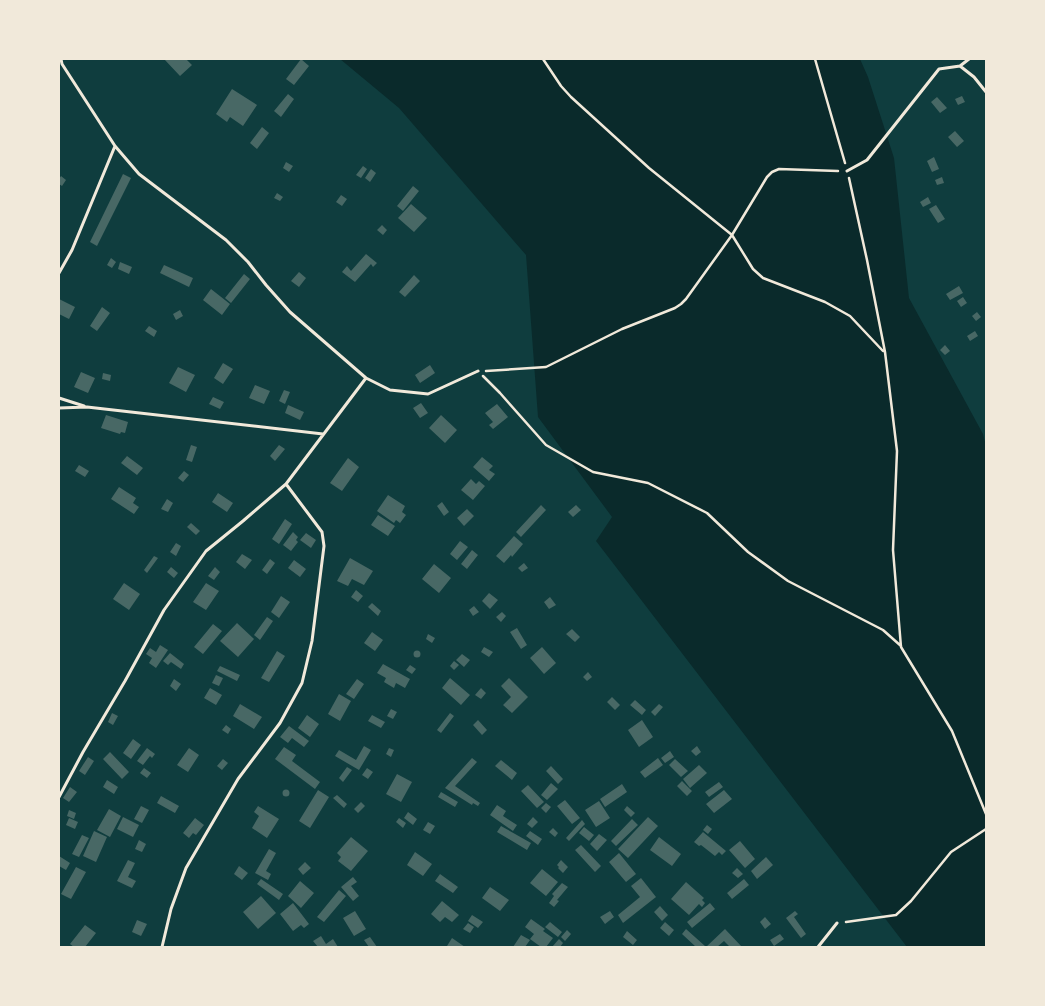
<svg xmlns="http://www.w3.org/2000/svg" width="1045" height="1006" font-family="'Noto Sans',sans-serif">
<style>
.water{fill:#0a2a2b}
.building{fill:#486865}
.lines{fill:none;stroke-linecap:round;stroke-linejoin:round}
.path{stroke:#f1e9da;stroke-width:2.5}
.service{stroke:#f1e9da;stroke-width:3}
</style>
<rect width="100%" height="100%" fill="#0f3d3e"/>
<path class="water" d="M340,59h520l8,18 26,81 15,140 74,136 3,12v501h-79l-311,-406 16,-24 -74,-100 -12,-162 -127,-147z"/>
<path class="building" d="M164,59h22l6,6 -12,11z
M301,59l8,7 -15,19 -8,-6z
M232,89l25,16 -14,21 -13,-9 -3,5 -11,-8z
M288,94l6,5 -13,18 -7,-6z
M962,96l3,6 -7,3 -3,-6z
M937,97l10,11 -7,5 -9,-11z
M262,127l7,6 -12,16 -7,-6z
M955,131l9,10 -7,6 -9,-10z
M934,157l5,12 -7,3 -5,-11z
M286,162l7,4 -4,6 -6,-4z
M363,166l4,3 -6,9 -5,-3z
M371,169l5,4 -6,9 -5,-4z
M123,174l8,4 -34,68 -7,-4z
M61,176l5,4 -4,6 -3,-2v-5z
M942,177l2,6 -7,2 -2,-5z
M413,186l6,5 -16,20 -6,-5z
M277,193l6,4 -3,4 -6,-3z
M341,195l6,4 -5,7 -6,-4z
M928,197l3,6 -8,4 -3,-5z
M411,204l16,14 -13,14 -16,-14z
M936,205l9,14 -7,4 -9,-14z
M382,225l5,5 -4,5 -6,-5z
M366,254l11,9 -4,4 -2,-3 -16,18 -13,-10 5,-6 4,5z
M111,258l5,4 -4,6 -5,-3z
M120,262l12,5 -3,7 -11,-5z
M164,265l29,13 -4,9 -29,-14z
M299,272l7,6 -7,9 -8,-6z
M244,274l6,5 -19,24 -6,-5z
M414,275l6,6 -15,16 -6,-5z
M959,286l4,7 -13,7 -4,-6z
M211,289l19,15 -8,11 -19,-15z
M963,297l4,6 -6,4 -4,-6z
M59,299l16,8 -6,12 -10,-5z
M102,307l8,6 -13,18 -7,-5z
M180,310l3,6 -7,4 -3,-6z
M977,312l4,5 -5,4 -4,-5z
M149,326l8,5 -3,6 -9,-6z
M975,331l3,5 -8,5 -3,-5z
M945,345l5,6 -5,4 -5,-5z
M223,363l10,6 -10,15 -9,-6z
M430,365l5,8 -15,10 -5,-8z
M178,367l17,8 -9,17 -17,-9z
M81,372l14,6 -7,15 -14,-6z
M103,373l8,2 -1,6 -8,-2z
M255,385l15,6 -6,13 -15,-6z
M284,390l6,2 -5,12 -6,-3z
M213,397l11,5 -4,7 -11,-5z
M421,403l7,10 -8,5 -7,-10z
M497,404l11,13 -15,12 -4,-4 4,-3 -8,-9z
M288,405l16,7 -4,8 -15,-7z
M106,415l22,7 -3,11 -4,-1 -1,2 -19,-6z
M441,415l16,15 -12,13 -16,-15z
M191,445l6,2 -5,15 -6,-2z
M279,445l6,4 -10,12 -5,-5z
M127,456l16,12 -6,7 -16,-12z
M482,457l11,9 -4,4 6,4 -6,7 -16,-14z
M348,458l11,9 -17,24 -12,-8z
M79,465l10,6 -4,6 -10,-6z
M184,471l5,4 -6,7 -5,-4z
M471,479l5,5 3,-3 6,5 -12,14 -12,-10z
M119,487l17,11 -3,5 6,4 -5,7 -23,-15z
M218,493l15,10 -6,9 -15,-10z
M388,495l17,11 -3,6 4,3 -6,8 -4,-3 -2,3 -17,-12z
M167,499l6,4 -5,9 -7,-3z
M442,502l7,10 -5,4 -7,-10z
M541,505l5,5 -25,27 -5,-5z
M576,505l5,5 -8,7 -5,-5z
M467,509l7,7 -10,10 -7,-8z
M378,515l17,11 -7,10 -17,-11z
M285,519l7,5 -13,20 -7,-5z
M191,523l9,8 -4,4 -9,-8z
M293,532l5,5 -2,3 2,2 -7,9 -8,-6z
M306,533l10,7 -5,8 -11,-8z
M514,536l9,8 -11,13 -1,-2 -7,8 -8,-7z
M460,541l8,6 -11,13 -7,-6z
M176,543l5,3 -5,10 -6,-4z
M472,550l6,5 -11,14 -6,-5z
M242,554l10,6 -7,9 -9,-7z
M154,556l4,2 -11,15 -3,-3z
M350,558l23,13 -9,14 -12,-6 -4,7 -11,-5z
M270,559l5,4 -8,11 -5,-4z
M294,560l12,9 -6,8 -12,-9z
M524,563l4,5 -6,4 -4,-4z
M434,564l17,14 -12,15 -17,-14z
M171,567l7,6 -4,5 -7,-6z
M215,567l5,5 -6,8 -6,-4z
M124,583l16,11 -11,16 -16,-11z
M206,583l13,8 -13,19 -13,-8z
M356,590l7,6 -5,6 -7,-5z
M489,593l9,7 -8,9 -8,-8z
M281,596l9,6 -11,16 -8,-6z
M550,597l6,8 -7,4 -5,-7z
M372,603l9,8 -3,5 -10,-9z
M474,606l5,6 -6,4 -4,-6z
M502,612l4,4 -5,6 -5,-5z
M267,617l6,4 -13,19 -6,-5z
M237,623l17,16 -16,18 -18,-16z
M213,624l9,7 -19,23 -9,-7z
M517,628l10,17 -6,4 -11,-17z
M572,629l8,8 -5,5 -9,-8z
M372,632l11,8 -8,11 -11,-8z
M428,634l7,4 -3,5 -6,-4z
M160,645l8,5 -12,18 -7,-5 3,-5 -6,-4 4,-6 6,4z
M484,647l9,5 -4,5 -8,-5z
M542,647l14,16 -12,11 -14,-16z
M413.5 654a3.5 3.5 0 1 1 7 0a3.5 3.5 0 1 1-7 0Z
M277,651l8,5 -16,26 -8,-4z
M170,653l14,11 -3,5 -10,-7 -3,3 -5,-4z
M462,654l8,6 -6,7 -8,-7z
M454,661l5,4 -5,5 -4,-4z
M383,664l27,15 -5,9 -9,-5 -2,5 -10,-6 2,-4 -9,-5z
M410,665l6,4 -4,5 -6,-4z
M220,666l20,9 -3,6 -20,-10z
M588,672l4,5 -5,4 -4,-4z
M216,675l7,3 -4,8 -7,-3z
M450,678l20,17 -9,10 -19,-17z
M509,678l19,19 -16,16 -9,-8 8,-8 -10,-11z
M174,679l7,5 -5,7 -6,-5z
M357,679l7,5 -10,15 -8,-5z
M210,688l12,7 -6,10 -12,-7z
M481,688l5,5 -5,6 -6,-4z
M339,694l12,7 -11,20 -12,-7z
M612,697l8,8 -5,5 -8,-8z
M635,700l11,10 -4,5 -12,-10z
M240,704l22,13 -8,12 -21,-13z
M659,704l4,3 -8,9 -4,-4z
M391,709l6,3 -4,7 -6,-3z
M112,713l6,3 -5,9 -5,-3z
M450,713l4,3 -13,17 -4,-3z
M307,715l12,9 -9,13 -12,-9z
M372,715l13,7 -4,6 -13,-7z
M478,720l9,10 -5,5 -9,-10z
M642,720l11,17 -14,10 -11,-17z
M226,725l5,4 -3,5 -6,-4z
M289,726l20,15 -5,6 -12,-9 -4,5 -8,-6z
M133,739l8,6 -10,14 -8,-6z
M364,746l7,4 -12,20 -24,-14 4,-6 17,10z
M697,746l4,6 -5,4 -5,-5z
M284,747l12,8 -4,6 28,21 -5,7 -40,-30z
M147,748l8,6 -3,4 -2,-2 -7,9 -6,-4z
M189,748l10,7 -11,17 -11,-7z
M389,748l5,2 -3,7 -5,-3z
M670,751l4,6 -9,6 -4,-5z
M110,752l19,20 -7,7 -19,-20z
M88,757l6,4 -9,14 -6,-4z
M472,758l5,4 -22,24 25,17 -2,3 -5,-3 -1,2 -27,-17z
M658,758l5,7 -18,13 -5,-6z
M223,759l5,4 -6,7 -5,-4z
M675,759l13,12 -7,6 -12,-12z
M501,760l16,13 -5,7 -17,-14z
M699,765l8,8 -17,15 -7,-9z
M551,766l12,13 -5,5 -12,-13z
M347,767l5,3 -9,12 -4,-4z
M144,768l7,5 -4,5 -7,-5z
M367,768l6,4 -5,7 -6,-4z
M397,774l15,8 -11,20 -15,-8z
M107,780l11,7 -4,7 -11,-7z
M682,781l10,10 -5,5 -10,-10z
M719,782l4,5 -14,10 -4,-5z
M551,783l7,6 -11,11 -6,-5z
M622,784l5,8 -22,15 -5,-8z
M528,785l16,17 -7,6 -16,-17z
M70,787l7,5 -8,10 -6,-4z
M282.5 793a3.5 3.5 0 1 1 7 0a3.5 3.5 0 1 1-7 0Z
M318,790l11,7 -19,31 -11,-7z
M724,790l8,9 -18,14 -8,-9z
M441,792l17,10 -3,5 -17,-10z
M337,795l10,9 -3,4 -11,-10z
M161,796l18,10 -4,7 -18,-10z
M565,800l15,18 -8,6 -15,-18z
M599,801l11,17 -14,9 -11,-17z
M361,802l4,4 -7,7 -4,-4z
M546,803l5,4 -5,6 -5,-5z
M497,805l9,6 -3,5 14,9 -4,6 -23,-16z
M141,806l8,4 -7,13 -8,-4z
M258,806l21,13 -12,19 -15,-10 7,-12 -5,-4z
M627,806l8,7 -4,4 -7,-7z
M109,809l12,7 -11,21 -13,-7z
M69,810l7,3 -2,6 -7,-3z
M408,812l9,7 -4,6 -9,-7z
M123,817l16,8 -6,12 -16,-8z
M533,817l5,5 -6,6 -5,-4z
M648,817l10,9 -30,32 -10,-9z
M69,818l9,4 -3,7 -9,-4z
M195,818l9,7 -8,10 -3,-2 -4,5 -6,-5z
M399,818l7,5 -3,5 -7,-6z
M632,819l6,6 -22,21 -5,-5z
M582,820l3,4 -16,17 -3,-3z
M428,822l7,4 -5,8 -7,-4z
M707,825l5,4 -4,5 -5,-4z
M501,826l30,17 -4,7 -30,-18z
M584,827l10,8 -5,6 -10,-8z
M553,828l5,5 -3,4 -6,-5z
M94,831l13,6 -11,25 -13,-6z
M530,831l12,8 -4,6 -12,-9z
M703,832l23,19 -4,4 -3,-3 -4,4 -14,-11 -2,1 -5,-4z
M599,834l8,6 -10,11 -7,-7z
M82,835l7,3 -10,19 -7,-3z
M351,837l17,14 -17,20 -13,-10 3,-4 -4,-4z
M659,837l22,17 -9,12 -22,-16z
M139,840l7,4 -4,8 -7,-3z
M740,841l15,18 -10,9 -16,-18z
M581,845l20,21 -6,6 -20,-22z
M269,849l7,4 -10,18 5,3 -3,6 -13,-7z
M415,852l17,12 -9,12 -16,-11z
M619,853l17,21 -10,8 -17,-20z
M59,856l11,7 -4,7 -7,-4z
M766,857l7,8 -16,14 -6,-8z
M128,860l7,3 -7,14 8,4 -4,7 -15,-7z
M561,860l7,7 -5,6 -5,-5 1,-1 -2,-2z
M305,862l6,6 -8,7 -5,-6z
M239,866l9,7 -6,7 -8,-6z
M76,867l10,5 -15,27 -10,-5z
M737,868l6,6 -5,4 -6,-5z
M542,869l16,13 -12,14 -16,-13z
M440,874l18,13 -5,6 -18,-12z
M353,877l4,5 -6,4 8,10 -6,5 -12,-14z
M641,878l15,19 -33,26 -5,-8 22,-18 -9,-11z
M261,879l22,15 -4,6 -22,-16z
M744,879l5,6 -17,14 -5,-6z
M300,881l14,12 -13,15 -13,-12z
M686,882l18,16 -2,2 3,3 -3,4 -3,-3 -10,11 -18,-16z
M562,883l6,4 -11,13 2,1 -5,6 -5,-4 5,-7 -2,-2z
M490,887l19,13 -9,11 -18,-13z
M339,890l7,6 -22,26 -7,-5z
M261,896l15,17 -18,16 -15,-17z
M442,901l17,14 -7,7 -7,-5 -5,5 -9,-8z
M293,903l16,21 -5,4 -3,-3 -8,6 -13,-17z
M710,903l5,6 -23,19 -5,-6z
M660,906l8,9 -6,6 -8,-9z
M355,911l11,18 -12,7 -11,-18z
M610,911l4,6 -9,7 -5,-7z
M795,911l3,3 -4,3 12,17 -5,4 -15,-20z
M472,915l11,7 -5,6 -10,-7z
M765,917l6,7 -6,5 -5,-7z
M531,919l14,10 -2,2 10,7 -7,9h-5l-11,-8 4,-5 -9,-7z
M137,920l10,4 -6,12 -9,-4z
M550,922l12,10 -4,5 -13,-10z
M665,922l9,8 -5,6 -9,-8z
M468,923l6,4 -4,6 -7,-4z
M85,925l11,8 -11,14h-11l-4,-3z
M686,929l19,17 -1,1h-8l-14,-13z
M725,929l17,18h-12l-6,-6 -7,6h-11z
M567,930l4,4 -6,7 -4,-4z
M627,931l10,9 -4,5 -10,-8z
M780,934l4,5 -10,7 -4,-6z
M521,935l9,5 -5,7h-12z
M321,936l5,8 7,-5 5,8h-20l-5,-6z
M370,937l7,10h-8l-5,-7z
M452,938l13,9h-16l-2,-1z
M559,939l4,4 -3,4h-8z"/>
<g class="lines">
<path class="path" d="M543,59l18,27 10,11 78,71 83,67 21,34 10,9 62,24 25,14 33,35
M815,59l30,104
M849,178l18,82 18,92 12,99 -4,99 8,97 51,84 34,83
M486,371l60,-4 76,-38 53,-21 6,-4 5,-5 46,-64 35,-58 5,-5 7,-3 59,2
M483,376l17,17 46,52 47,27 55,11 59,30 41,39 40,29 95,49 18,16
M846,922l50,-7 15,-14 40,-49 35,-23"/>
<path class="service" d="M61,59l1,5 53,82 24,28 87,66 22,22 18,23 24,27 76,66 24,12 38,4 50,-23
M960,66l9,-7
M847,171l20,-11 72,-91 21,-3 14,11 12,15
M59,273l13,-23 43,-104
M59,398l25,8
M59,408l28,-1 236,27
M59,797l24,-45 42,-71 39,-71 42,-59 37,-30 43,-37 80,-106
M162,947l9,-38 15,-41 52,-89 42,-56 22,-40 10,-42 12,-95 -2,-14 -36,-48
M818,947l19,-24"/>
</g>
<rect width="1045" height="1006" fill="none" stroke="#f1e9da" stroke-width="120"/>
</svg>
